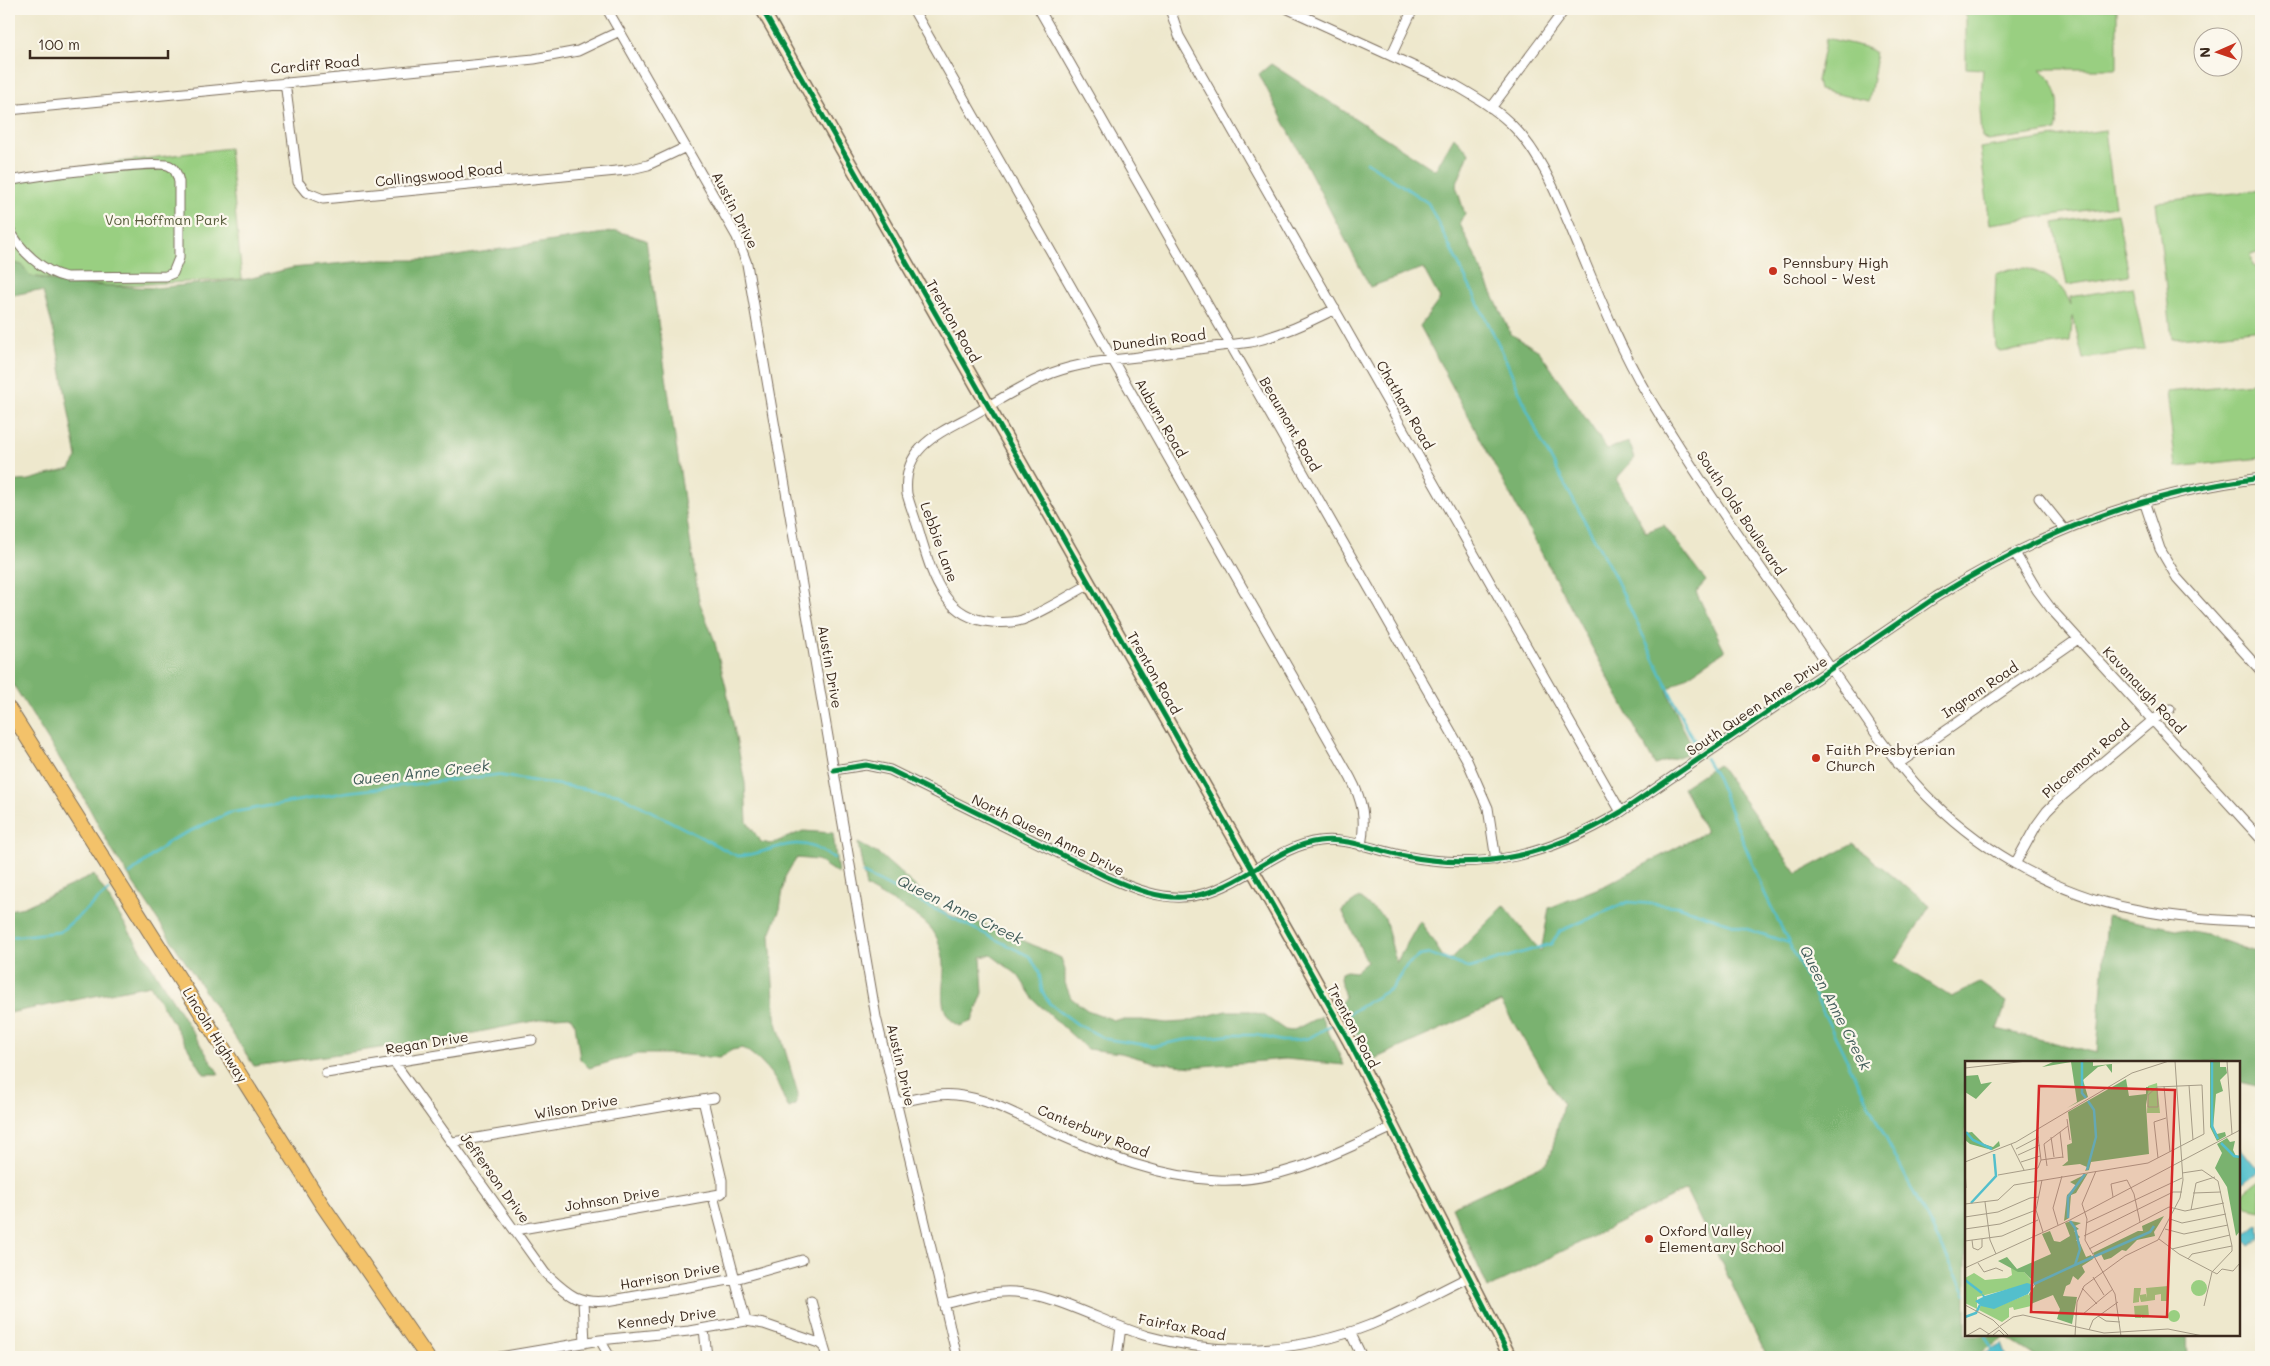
<svg xmlns="http://www.w3.org/2000/svg" width="2270" height="1366" font-family="Mali,sans-serif">
<style>
.green{fill:#99cf81;stroke:#6a7c50}
.forest{fill:#7ab26f;stroke:#5a6e46}
.water{fill:#53bfcc;stroke:#477475}
.lines{fill:none;stroke-linecap:round;stroke-linejoin:round}
.stream{stroke:#53bfcc;stroke-width:2.5}
.minor-casing{stroke:#7a6c5b;stroke-width:11}
.secondary-casing{stroke:#7a6c5b;stroke-width:15}
.primary-casing{stroke:#7a6c5b;stroke-width:16}
.minor{stroke:#fff;stroke-width:9}
.secondary{stroke:#fae7c3;stroke-width:12}
.primary{stroke:#f3c26a;stroke-width:14}
.cycleway-casing{stroke:#fbf7ec;stroke-width:8}
.cycleway{stroke:#00873e;stroke-width:5}
.poi-dot{fill:#c8321e;stroke:#fbf7ec;stroke-width:2}
.labels{text-anchor:middle;stroke-width:4.5;stroke-linejoin:round;paint-order:stroke}
.street-label{font-size:14px;fill:#3b2a1e;stroke:#fbf7ec}
.park-label{font-size:14px;fill:#575c3c;stroke:#fbf7ec}
.poi-label{font-size:14px;fill:#3b2a1e;stroke:#fbf7ec;text-anchor:start}
.water-label{font-size:15px;font-style:italic;fill:#435e5b;stroke:#fbf7ec}
.inset-river{fill:none;stroke:#53bfcc;stroke-width:2.5}
.inset-road{fill:none;stroke:#a69c87;stroke-width:1}
.view{fill:#d62828;fill-opacity:0.15;stroke:#d62828;stroke-width:2.5}
.inset-edge{fill:none;stroke:#3b2a1e;stroke-width:2.5}
</style>
<rect width="100%" height="100%" fill="#fbf7ec"/>
<filter id="ink" filterUnits="userSpaceOnUse"><feTurbulence type="fractalNoise" baseFrequency=".02" numOctaves="2"/><feDisplacementMap in="SourceGraphic" scale="10" xChannelSelector="R" yChannelSelector="G"/><feConvolveMatrix kernelMatrix="1 2 1 2 8 2 1 2 1" color-interpolation-filters="sRGB"/></filter>
<filter id="wash" filterUnits="userSpaceOnUse"><feTurbulence type="fractalNoise" baseFrequency=".0096" numOctaves="4" result="noise"/><feDisplacementMap in="SourceGraphic" scale="20" xChannelSelector="R" yChannelSelector="G"/><feGaussianBlur stdDeviation="1.12" result="paint"/><feColorMatrix in="noise" values="0 0 0 0 0 0 0 0 0 0 0 0 0 0 0 0 0 1.4 0 .05"/><feComposite in="paint" operator="in"/></filter>
<g filter="url(#wash)">
<rect width="100%" height="100%" fill="#eee8cd"/>
<path class="green" d="M1966,9h151v60h-76c19,17 20,37 15,62l-68,10 -6,-4 -2,-28 3,-40 -17,-1z
M1826,38l39,9 9,5 2,10 -7,39 -50,-11 -2,-9z
M2105,130l10,76 -125,18 -10,-76z
M229,148l13,131 -132,7 -81,-10 -7,-11 -13,-3v-86z
M2261,190v63l-10,1 2,12 8,-1v64l-89,10 -16,-137z
M2117,213l12,62 -62,10 -13,-62z
M2025,268c22,6 37,15 46,37l-1,-8 62,-10 13,62 -62,10 -10,-43 -3,26 -69,10 -5,-4 -2,-26 2,-48 14,-5z
M2261,382v76l-85,9 -9,-75z
M2261,1180v30l-14,-3 -8,-10z"/>
<path class="forest" d="M1271,64l164,106 19,-33 15,16 -13,33 9,28 -5,10 51,110 28,17 68,98 22,-7 6,16 -19,21 30,53 18,-7 42,56 -10,11 29,59 -58,39 14,34 14,27 -40,14 -235,-439 20,-27 -17,-31 -53,19 -111,-213z
M617,231l29,9 53,361 15,38 12,48 19,96 2,39 14,20 10,2 32,-13 30,2 5,41 -21,-14 -21,-2 -11,19 -5,32 -10,25 5,82 23,78 -2,11 -7,3c-6,-8 -7,-17 -12,-25 -9,-15 -20,-26 -34,-35l-11,2 -13,8 -42,-4h-39l-49,14 -9,-9 -5,-35 -5,-8 -16,1 -110,22 -190,27 -141,-214 -33,-61 -71,-113v-196l20,-2 41,-11 7,-11 -21,-118 -13,-48 -10,-1 -24,5v-34l13,3 8,11 40,8 85,4 93,-9 44,-11 83,-8h56z
M1718,764l79,110 56,-30 77,62 -35,55 56,36 29,-14 27,19 -10,27 100,24 10,-137 100,19 54,19v133l-22,-5v-20h-273v273h220l1,22h-150l-31,-20 -32,20h-207l-81,-167 -198,98 -36,-81 97,-45 14,-57 -62,-103 -129,58 -32,-56 5,-7 -5,-18 1,-6 5,-2 9,1 12,-10 -25,-52 17,-12 26,20 11,45 24,-42 27,42 57,-57 37,46 8,-44 57,-23 100,-53 -23,-45z
M858,843l22,12 65,58 23,9 13,1 26,10 54,25 4,12v13l6,15 16,12 27,10h28l25,3 17,-1 42,-11h24l15,5 20,14 7,1 29,-15 23,49 -58,-6 -94,8 -39,-5 -32,-9 -34,-4 -53,-49 -16,-25 -27,-20 -10,2 2,36 -11,28 -12,5c-26,-13 -15,-40 -16,-62 -1,-10 -5,-24 -11,-33 -13,-18 -48,-32 -67,-44z
M94,875l125,199h-15l-54,-89 -141,28v-103l15,-3z"/>
<path class="water" d="M2239,1146l20,25 -20,15z
M2260,1224l1,14 -11,8 -7,-8z
M2002,1344l5,13h-22l-2,-2z"/>
<g class="lines">
<path class="stream" d="M1367,162l61,41 74,148 37,86 75,138 75,157 13,21
M1705,758l12,20 48,116 24,49
M862,873l167,83 10,15 3,20 7,12 28,21 29,15 47,7 31,-6 48,-5h25l24,6h11l17,-3 26,-15
M130,874l41,-34 58,-27 118,-21 149,-17 122,19 119,62c26,0 51,-19 76,-9 7,2 14,8 21,11
M9,937l51,-5 49,-42
M1341,1018l51,-30 15,-23 12,-9 11,-2 40,14 81,-24 9,-13 68,-29 49,4 112,37 89,180 88,171
M1985,1335l11,22"/>
</g>
</g>
<g filter="url(#ink)">
<g class="lines">
<g class="minor-casing">
<path id="minor" d="M607,9l130,228 10,27 129,753 81,340
M913,9l437,768c13,24 16,42 11,69
M1039,9l427,749 22,50 8,52
M1170,9l9,27 442,776
M1288,9l167,76c19,11 38,22 55,38 32,31 48,75 65,115 22,52 43,107 72,156 69,116 151,225 227,337 18,25 36,49 58,70 54,53 126,93 201,108 42,9 85,11 128,13
M1391,56l22,-47
M285,82l13,100 8,10 17,7 304,-29 21,-5 38,-18
M1491,108l74,-99
M9,110l525,-51 44,-8 42,-20
M9,181c19,-4 151,-22 161,-15 6,3 8,11 9,16v76l-6,15 -7,3 -100,1c-23,-5 -47,-27 -57,-49
M2039,498l25,31
M2144,501l16,48 17,29 84,93
M2015,553l22,37 15,20 209,229
M1090,584c-22,12 -44,27 -68,36 -10,3 -20,3 -30,2 -48,-4 -59,-45 -71,-84 -4,-15 -10,-29 -14,-44 -5,-46 30,-60 64,-78 27,-15 52,-32 81,-43 27,-10 57,-13 86,-16 37,-5 75,-10 113,-15 31,-7 56,-19 84,-33
M1898,764l180,-125
M834,770l32,-5 24,5 215,106c64,29 91,30 152,-8 20,-12 39,-24 62,-27 28,-4 58,10 86,15 80,16 147,-2 216,-44l315,-215c106,-65 201,-103 325,-119
M2015,864l21,-38 11,-15 14,-14 92,-77 17,-11
M394,1062l151,211c22,20 31,31 62,28l128,-22 67,-19
M326,1073l206,-33
M896,1103c20,-4 40,-10 60,-8 36,4 66,23 99,38 52,23 104,44 162,47 64,3 120,-27 176,-53
M453,1142l261,-44
M713,1196l33,125
M516,1230l204,-36 2,-1v-13l-19,-80
M583,1301l2,42
M811,1301l13,46
M944,1304c23,-5 47,-14 71,-12 42,3 91,32 132,44 74,21 152,17 223,-11 34,-14 66,-32 99,-48
M704,1329l3,28
M1350,1332l12,25
M600,1340l10,17
M500,1357l100,-17 89,-9 57,-10 18,3 55,19 5,4 3,10
M1117,1357l4,-30"/>
</g>
<g class="secondary-casing">
<path id="secondary" d="M762,9l548,962 39,70 161,316"/>
</g>
<g class="primary-casing">
<path id="primary" d="M9,709l314,497 104,151"/>
</g>
<use href="#minor" class="minor"/>
<use href="#secondary" class="secondary"/>
<use href="#primary" class="primary"/>
<g class="cycleway-casing">
<path id="cycleway" d="M762,9l548,962 39,70 161,316
M834,770l32,-5 24,5 215,106c64,29 91,30 152,-8 20,-12 39,-24 62,-27 28,-4 58,10 86,15 80,16 147,-2 216,-44l315,-215c106,-65 201,-103 325,-119"/>
</g>
<use href="#cycleway" class="cycleway"/>
</g>
</g>
<g class="poi-dot">
<circle cx="1773" cy="271" r="5"/>
<circle cx="1816" cy="758" r="5"/>
<circle cx="1649" cy="1239" r="5"/>
</g>
<g class="labels">
<g class="street-label">
<text transform="translate(315 65) rotate(-5)" y="5">Cardiff Road</text>
<text transform="translate(439 175) rotate(-6)" y="5">Collingswood Road</text>
<text transform="translate(735 210) rotate(63)" y="5">Austin Drive</text>
<text transform="translate(953 321) rotate(60)" y="5">Trenton Road</text>
<text transform="translate(1159 340) rotate(-7)" y="5">Dunedin Road</text>
<text transform="translate(1405 405) rotate(60)" y="5">Chatham Road</text>
<text transform="translate(1161 418) rotate(60)" y="5">Auburn Road</text>
<text transform="translate(1290 424) rotate(60)" y="5">Beaumont Road</text>
<text transform="translate(1741 513) rotate(56)" y="5">South Olds Boulevard</text>
<text transform="translate(939 542) rotate(70)" y="5">Lebbie Lane</text>
<text transform="translate(830 667) rotate(80)" y="5">Austin Drive</text>
<text transform="translate(1154 673) rotate(60)" y="5">Trenton Road</text>
<text transform="translate(1980 690) rotate(-34)" y="5">Ingram Road</text>
<text transform="translate(2144 690) rotate(47)" y="5">Kavanaugh Road</text>
<text transform="translate(1757 706) rotate(-34)" y="5">South Queen Anne Drive</text>
<text transform="translate(2086 759) rotate(-41)" y="5">Placemont Road</text>
<text transform="translate(1048 835) rotate(26)" y="5">North Queen Anne Drive</text>
<text transform="translate(1353 1026) rotate(62)" y="5">Trenton Road</text>
<text transform="translate(215 1035) rotate(58)" y="5">Lincoln Highway</text>
<text transform="translate(427 1043) rotate(-9)" y="5">Regan Drive</text>
<text transform="translate(901 1065) rotate(77)" y="5">Austin Drive</text>
<text transform="translate(576 1107) rotate(-10)" y="5">Wilson Drive</text>
<text transform="translate(1093 1131) rotate(22)" y="5">Canterbury Road</text>
<text transform="translate(495 1178) rotate(54)" y="5">Jefferson Drive</text>
<text transform="translate(612 1199) rotate(-9)" y="5">Johnson Drive</text>
<text transform="translate(670 1276) rotate(-10)" y="5">Harrison Drive</text>
<text transform="translate(667 1318) rotate(-7)" y="5">Kennedy Drive</text>
<text transform="translate(1182 1327) rotate(11)" y="5">Fairfax Road</text>
</g>
<g class="park-label">
<text x="166" y="225">Von Hoffman Park</text>
</g>
<g class="poi-label">
<text x="1783" y="268">Pennsbury High<tspan x="1783" dy="16">School - West</tspan></text>
<text x="1826" y="755">Faith Presbyterian<tspan x="1826" dy="16">Church</tspan></text>
<text x="1659" y="1236">Oxford Valley<tspan x="1659" dy="16">Elementary School</tspan></text>
</g>
<g class="water-label">
<text transform="translate(421 773) rotate(-6)" y="5">Queen Anne Creek</text>
<text transform="translate(960 910) rotate(26)" y="5">Queen Anne Creek</text>
<text transform="translate(1835 1008) rotate(63)" y="5">Queen Anne Creek</text>
</g>
</g>
<g transform="translate(1965 1061)">
<rect width="275" height="275" fill="#eee8cd"/>
<path d="M192,22l3,30h-13l1,-27zM46,207l13,4 10,11 -57,14v12l-12,-6v-25l9,-5 11,7 22,-2 5,-3zM226 227a8 8 0 1 1 16 0a8 8 0 1 1-16 0ZM203,225v15h-7v-7l-6,1v5l-14,2 -2,-7v7l-6,1 1,-15h7l-1,7 6,-1 1,4 -1,-10zM63,233l4,6 -1,6 -17,4 -1,-3 -4,1v9l-7,5 -23,-12 2,-5 18,1zM183,244l1,12 -7,1 -1,-4v4h-6l-1,-12zM203 255a6 6 0 1 1 12 0a6 6 0 1 1-12 0Z" fill="#99cf81"/>
<path d="M90,0h38v5l37,-4 -18,2v9l-6,-8 -8,2 -15,13 5,17 -21,11 10,-6 -6,-40 -29,5zM245,1h10v5h6l1,6 -7,7 3,11 -7,3 -3,35 4,5 8,-2 1,4 -9,5 -7,-14zM13,14l3,9 11,-2 -16,17 -11,-7v-16zM161,18l3,17 17,-2v-7h3l-3,18 3,49 -58,8 -2,8 -4,1 2,-4 -7,-3 -18,2 6,-5 -1,-16 5,-2 -4,-31zM7,71l12,12 9,3 6,-6 1,5 -8,4 -22,-6 -5,-4v-7zM262,77l3,4 5,-1 -2,9 3,6h4v75l-4,5 -9,-49 -12,-19 7,-15 -5,-9zM123,112l-12,20 -5,2 -2,23 -5,3 3,-26 10,-9 -7,-4zM199,155l-10,16 1,4 -18,4 -11,11 -4,-1 -11,8 -7,2 -3,-6 -6,3 -2,-4 45,-22h5l-1,-5zM106,160l10,2 -6,3 4,3 -5,2 6,6 -4,4h3l7,16 5,-2 2,4 -11,7 3,6 -7,8 -5,-4 -3,8 -4,2 -3,10 14,1 -5,27 -15,-5 3,-10 -7,-14 -22,9 -2,-10 6,-8 -4,-7 -7,-7h-6l-20,-11 9,-4 10,12 34,-15 -9,-20 8,-3 4,10 6,1 10,-6 -5,-13z" fill="#7ab26f"/>
<path d="M62,222l7,2 -6,9 -34,15 -13,-3 -6,-5 8,-4 -2,-4 4,3z" fill="#53bfcc"/>
<path class="inset-river" d="M117,0v32l4,5M247,0v65l6,13M1,71l7,8 19,9M256,82l13,13 6,1M122,109l9,-33 -2,-27 -6,-9M6,142l25,-27 -2,-22M103,157v-21l17,-23M110,204l75,-33 4,-6M0,219l17,13M69,223l41,-19 5,-16 -5,-21 -5,-7M0,256l11,-4 4,-8"/>
<path class="inset-road" d="M262,0l5,73M0,7l62,-7M224,24l4,55M199,25l6,66M102,58l3,21M95,71l3,26M86,76l3,20M46,83l13,26M79,83l24,-18M79,83l3,22M51,88l23,-12M53,94l22,-10M193,97l-4,-36 12,-4M76,99l22,-3M0,101l51,-20 116,-69 37,-12M56,101l19,-6M0,107l1,20M131,110l-14,33 5,15 -2,21 30,54 6,42M217,112l20,-3 16,11 14,65v5l-20,21 -8,34M33,114l40,-7 3,-8 -4,-31M77,119l-6,30 7,22M228,132l28,-1M148,136l-2,-13 16,-4 7,14 6,28M20,141l5,38 6,14M0,143l33,-4 16,-15 134,-22 56,-29 -2,-49 -45,2 -9,8v12h10l-1,-18M226,149l5,-27 19,-6M0,156l33,-5 32,-14 9,-1M205,158l12,4 44,-9M121,162l96,-45M93,164l-5,-17 9,-32M0,168l35,-5 36,-14M200,168l19,5 44,-9M119,175l89,-44h9M194,178l20,15 38,20 5,-5 11,2 7,-8M7,179l1,8 5,2 4,-3v-8M0,180l37,-5 36,-16M124,188l80,-42 16,4 39,-8M207,188l58,-14M223,198l4,-5 40,-8M13,202l6,9 12,-4 7,3M0,207l105,-48 170,-90M128,216l11,18M117,227l15,16M0,244l28,15 16,16M110,254l8,-1 30,-25M133,255l8,5 14,1M124,269l4,-10 25,-18M1,275l14,-8 9,6M21,275l27,-19 10,-2 81,18 64,-4 35,7M27,275l7,-6 6,6M110,275l2,-34 7,-16 41,-30 33,-16 22,-42 3,-18 -8,-119"/>
<path class="view" d="M74,25l136,4 -8,227 -136,-5z"/>
<rect width="275" height="275" class="inset-edge"/>
</g>
<rect width="2270" height="1366" fill="none" stroke="#fbf7ec" stroke-width="30"/>
<g transform="translate(2218 52) rotate(268)"><circle r="24" fill="#fbf7ec" stroke="#aea59a"/>
<path d="M0-4L9 19L0 12L-9 19Z" fill="#c8321e"/>
<text y="-8" font-size="14" font-weight="bold" text-anchor="middle" fill="#3b2a1e">N</text>
</g>
<path d="M30 50v8h138v-8" fill="none" stroke="#3b2a1e" stroke-width="2.5"/>
<text x="38" y="50" font-size="15" fill="#3b2a1e" stroke="#fbf7ec" stroke-width="4" paint-order="stroke">100 m</text>
</svg>
